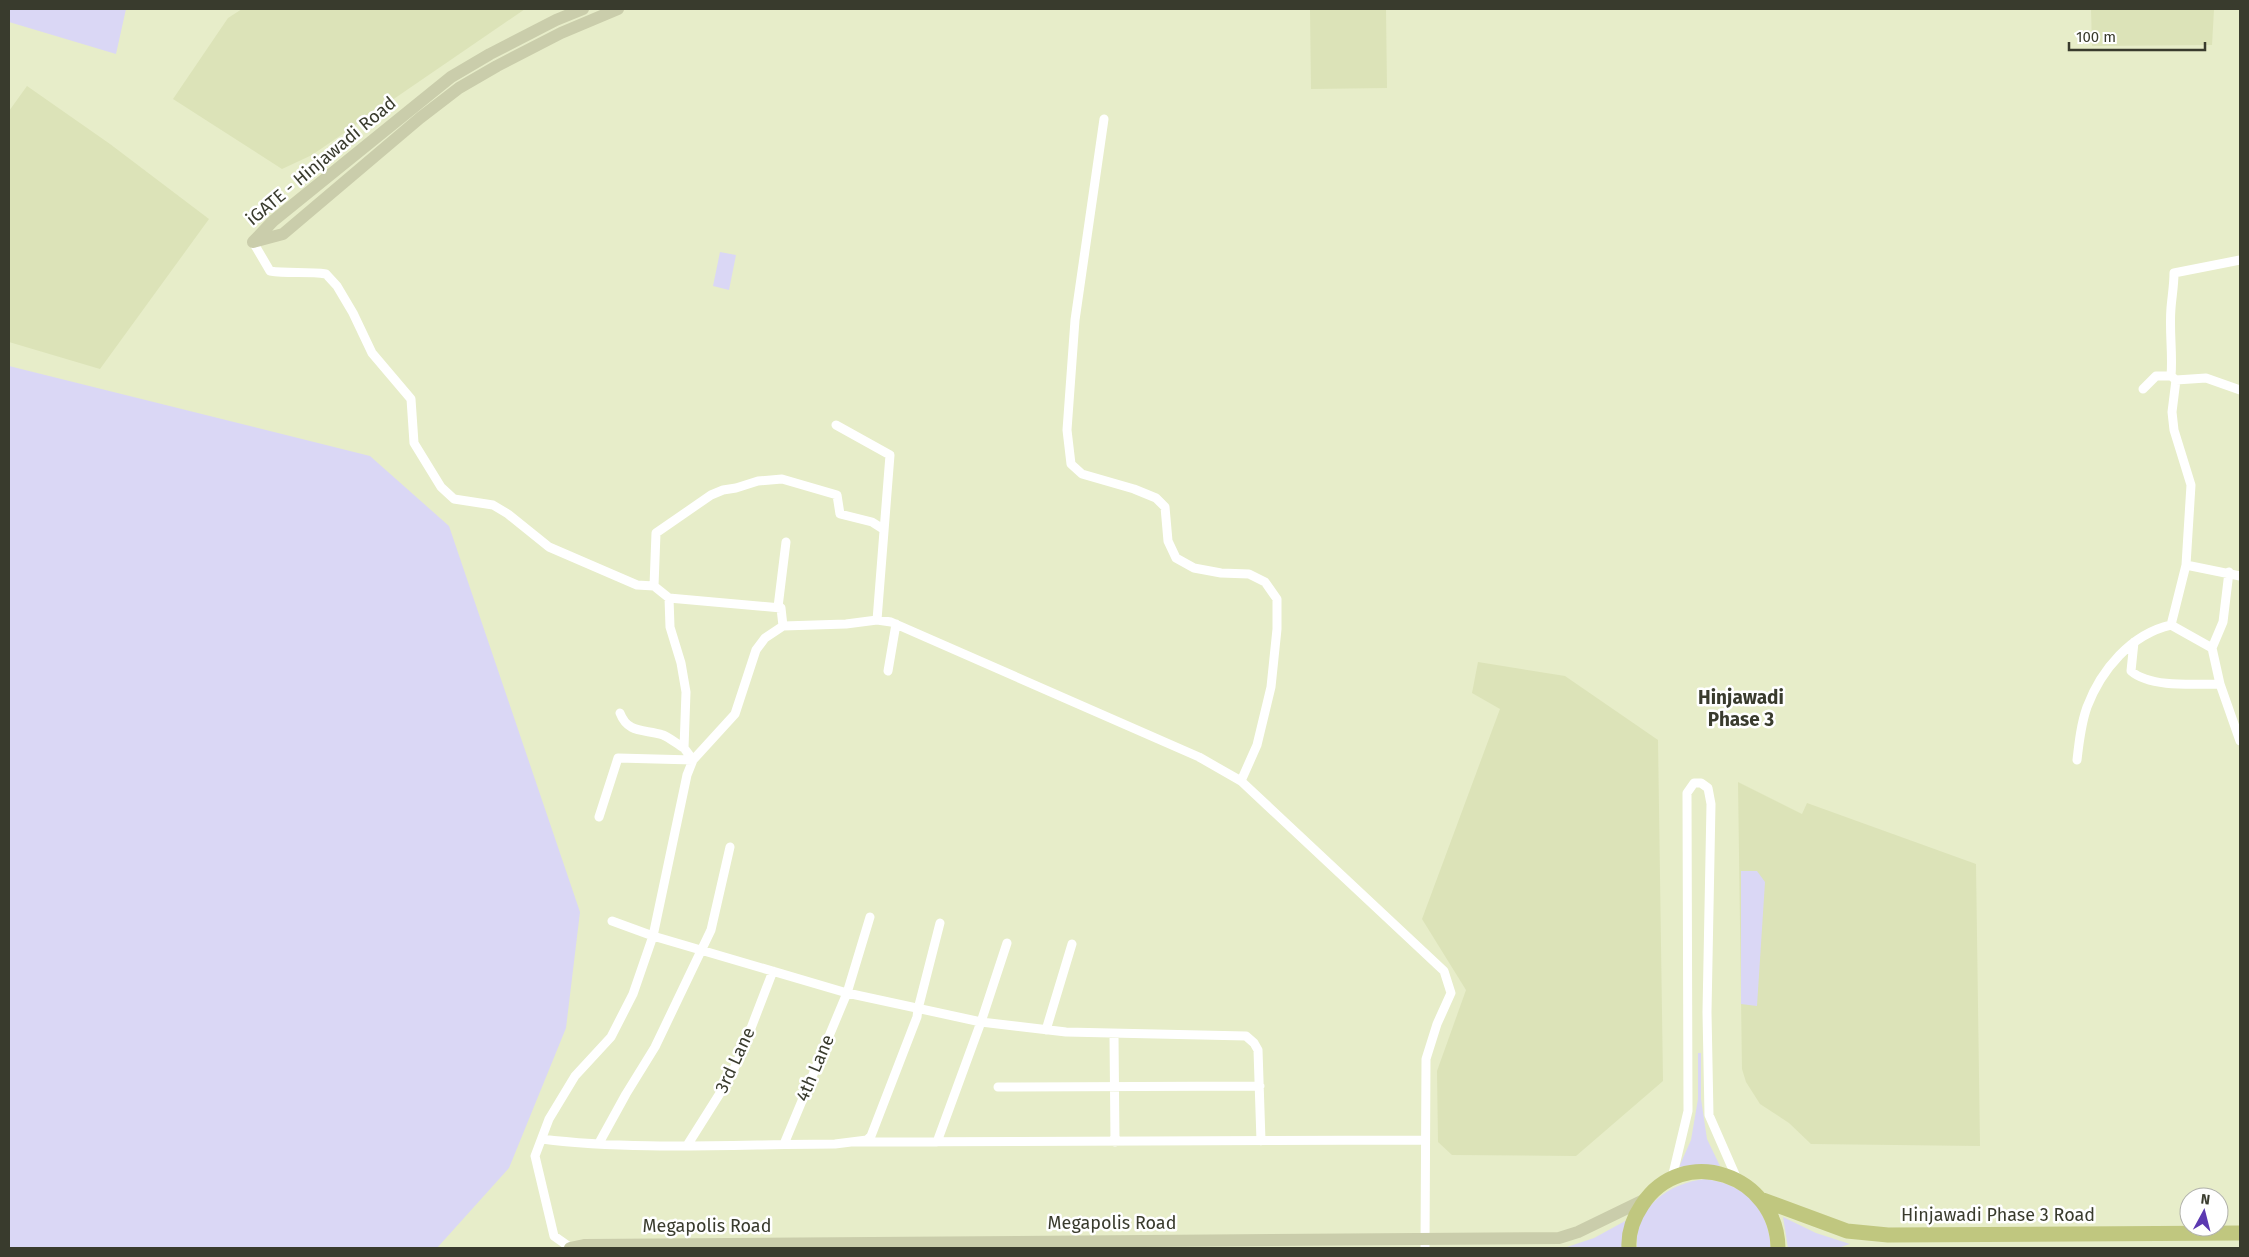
<svg xmlns="http://www.w3.org/2000/svg" width="2249" height="1257" font-family="'Fira Sans',sans-serif">
<style>
.built{fill:#dce3b8}
.green{fill:#dad7f5}
.lines{fill:none;stroke-linecap:round;stroke-linejoin:round}
.street{stroke:#fff;stroke-width:9}
.secondary{stroke:#cacdab;stroke-width:12}
.primary{stroke:#c0c77f;stroke-width:15}
.labels{text-anchor:middle;stroke-width:5;stroke-linejoin:round;paint-order:stroke}
.street-label{font-size:18px;fill:#393b2d;stroke:#fff}
.neighbourhood-label{font-size:19px;font-weight:bold;fill:#393b2d;stroke:#fff}
</style>
<rect width="100%" height="100%" fill="#e7edc9"/>
<path class="built" d="M242,9h283l-213,146 -30,14 -109,-70 55,-81z
M1310,9h76l1,79 -76,1z
M2091,9h123l-2,36 -120,1z
M27,86l83,58 99,75 -109,150 -91,-27v-231z
M1478,662l87,14 93,64 5,341 -87,75 -124,-1 -14,-13 -1,-71 29,-81 -44,-71 78,-210 -28,-16z
M1738,782l64,32 5,-11 169,61 4,282 -169,-2 -22,-21 -29,-19 -14,-22 -4,-13z"/>
<path class="green" d="M9,9h117l-10,45 -107,-32z
M720,252l16,3 -7,35 -16,-4z
M9,366l361,90 79,70 131,386 -14,116 -57,140 -72,80h-428z
M1741,871h16l8,11 -8,124 -16,-2z
M1698,1053h3v46l6,40 13,27 -20,-1 -21,2 12,-27 7,-41z
M1705,1179c40,5 63,29 66,69h-134c-3,-40 31,-65 68,-69z
M1783,1217l33,16 34,11 -12,4h-50z
M1627,1220l-5,28h-58l30,-10z"/>
<g class="lines">
<path class="street" d="M1104,119l-29,201 -8,110 4,34 11,10 52,15 22,9 9,9 3,34 8,17 18,10 27,5 28,1 16,8 12,17v30l-6,58 -14,58 -16,36
M253,242l17,29c18,3 37,0 56,3l11,12 16,27 19,40 39,46 3,44 27,44 13,12 39,6 15,9 41,33 88,38 17,1 15,12 1,29 11,36 5,29 -2,56 9,12
M2171,376c2,-22 -2,-45 0,-68 1,-12 3,-23 3,-35l66,-13
M2176,380l-4,32 2,18 17,55 -5,80
M2143,389l13,-13h15l5,4 30,-2 34,12
M836,425l54,30 -13,165
M654,586l2,-53 55,-38 12,-5 13,-2 22,-7 24,-2 55,16 3,19 32,8 11,7
M669,598l112,10 2,18
M778,607l8,-65
M2171,625l41,23 8,36 20,57
M2134,642l-3,29c19,17 65,13 89,13
M2212,648l11,-26 6,-50
M888,671l8,-47
M620,713c8,21 24,16 43,22 7,3 14,9 21,13
M2077,760c2,-18 4,-36 10,-53 14,-37 44,-73 84,-82l15,-60 54,11
M599,817l19,-59 75,2
M612,921l41,15 194,57 134,29 26,-79
M1046,1030l26,-86
M1114,1035l1,107
M998,1087l262,-1
M542,1139c94,12 198,5 293,5l32,-4 4,-4 46,-119 1,-8 22,-86
M855,1142l570,-2
M937,1142l44,-120 85,10 180,4 8,7 4,7 3,91
M599,1143l27,-49 29,-47 56,-117 19,-83
M688,1144l41,-65 12,-25 32,-83
M784,1144l63,-151 23,-76
M1672,1178l16,-67 -1,-318 7,-10h7l7,5 3,16 -4,208 2,103 28,64
M571,1248l-17,-12 -19,-80 14,-37 26,-43 36,-39 22,-43 20,-58 34,-161 6,-15 42,-46 21,-64 9,-12 18,-12 63,-2 31,-4 14,2 308,135 42,24 203,190 7,22 -14,31 -11,35 -1,189"/>
<path class="secondary" d="M253,242l30,-8 137,-116 39,-30 38,-22 64,-33 57,-24
M253,242l20,-21 178,-144 39,-23 66,-34 27,-11
M570,1248l14,-3 975,-7 19,-6 68,-33"/>
<path class="primary" d="M1763,1200l84,31 41,4 352,-2
M1629,1248c-1,-15 5,-31 13,-43 41,-63 135,-30 136,43"/>
</g>
<g class="labels">
<g class="street-label">
<text transform="translate(321 161) rotate(-40)" y="6">iGATE - Hinjawadi Road</text>
<text transform="translate(735 1060) rotate(-65)" y="6">3rd Lane</text>
<text transform="translate(815 1068) rotate(-67)" y="6">4th Lane</text>
<text x="1998" y="1221">Hinjawadi Phase 3 Road</text>
<text x="1112" y="1229">Megapolis Road</text>
<text x="707" y="1232">Megapolis Road</text>
</g>
<g class="neighbourhood-label">
<text x="1741" y="704">Hinjawadi<tspan x="1741" dy="22">Phase 3</tspan></text>
</g>
</g>
<rect width="2249" height="1257" fill="none" stroke="#393b2d" stroke-width="20"/>
<g transform="translate(2204 1212) rotate(7)"><circle r="24" fill="#ffffff" stroke="#b0b1ab"/>
<path d="M0-4L9 19L0 12L-9 19Z" fill="#5c39b1"/>
<text y="-8" font-size="14" font-weight="bold" text-anchor="middle" fill="#393b2d">N</text>
</g>
<path d="M2069 42v8h136v-8" fill="none" stroke="#393b2d" stroke-width="2.5"/>
<text x="2076" y="42" font-size="15" fill="#393b2d" stroke="#ffffff" stroke-width="4" paint-order="stroke">100 m</text>
</svg>
